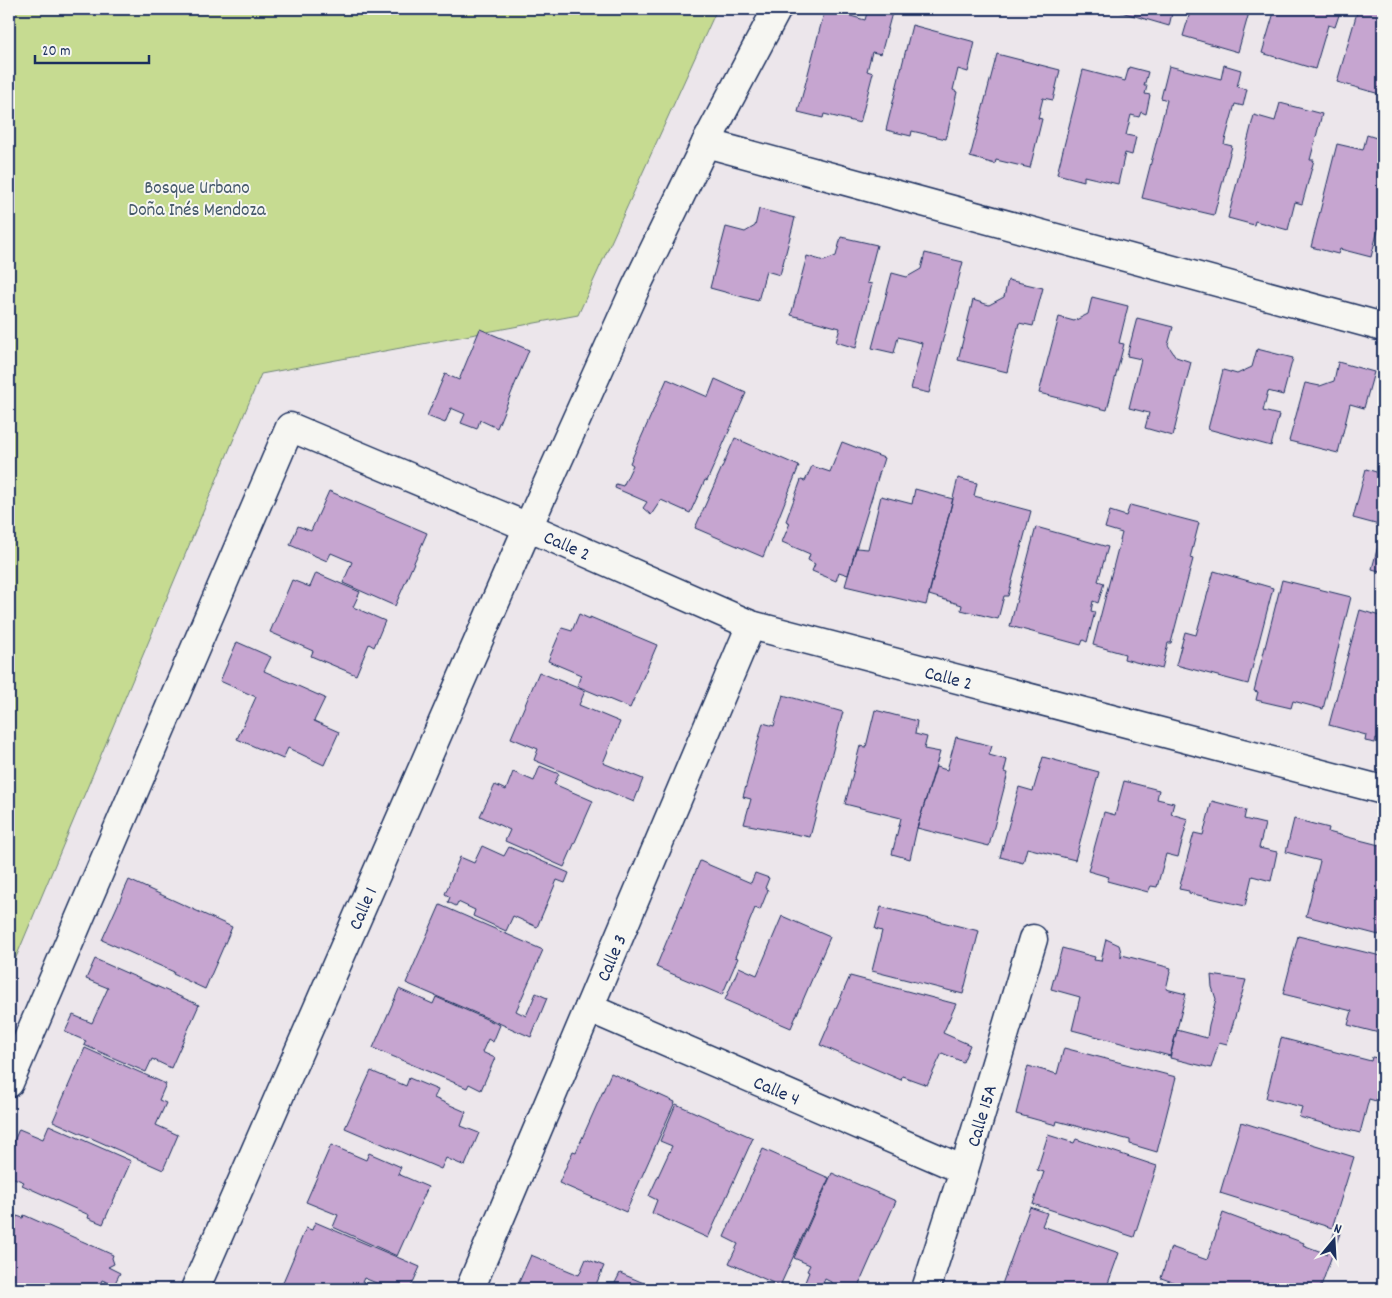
<svg xmlns="http://www.w3.org/2000/svg" width="1392" height="1298" font-family="Dekko,sans-serif">
<style>
.green{fill:#c6db91;stroke:#708578}
.building{fill:#c6a5d0;stroke:#1b2f5e}
.lines{fill:none;stroke-linecap:round;stroke-linejoin:round}
.minor-casing{stroke:#1b2f5e;stroke-width:31}
.minor{stroke:#f6f6f2;stroke-width:28}
.labels{text-anchor:middle;stroke-width:4;stroke-linejoin:round;paint-order:stroke}
.park-label{font-size:19px;fill:#465a6b;stroke:#f6f6f2}
.street-label{font-size:19px;fill:#1b2f5e;stroke:#f6f6f2}
</style>
<rect width="100%" height="100%" fill="#ece6eb"/>
<filter id="ink" filterUnits="userSpaceOnUse"><feTurbulence type="fractalNoise" baseFrequency=".02" numOctaves="2"/><feDisplacementMap in="SourceGraphic" scale="10" xChannelSelector="R" yChannelSelector="G"/><feConvolveMatrix kernelMatrix="1 2 1 2 8 2 1 2 1" color-interpolation-filters="sRGB"/></filter>
<g filter="url(#ink)">
<path class="green" d="M9,9h708l-139,306 -317,59 -252,600z"/>
<path class="building" d="M825,9l40,11 3,-11h25l-12,45 -9,-2 -5,19 6,2 -13,50 -36,-9 -1,4 -25,-6z
M1111,9h62l-4,17z
M1191,9h59l-12,43 -55,-16z
M1275,9h66l-6,18 -7,-2 -13,44 -53,-16z
M1358,9h25v86l-46,-13z
M912,25l63,17 -7,30 -10,-3 -5,21 4,2 -11,47 -34,-8 -1,5 -25,-6z
M997,54l63,16 -7,30 -10,-2 -5,20 4,1 -12,49 -34,-8 -1,4 -25,-7z
M1224,65l17,5 -4,17 10,2 -4,17 -8,-2 -11,40 8,2 -18,69 -72,-17 25,-98 -6,-2 8,-32 52,13z
M1129,67l19,5 -4,14h3l-2,8 5,1 -4,19 -5,-2 -2,5 -8,-2 -5,20 10,2 -4,18 -7,-2 -7,31 -34,-8v5l-27,-7 26,-104 42,11z
M1280,103l42,11 -12,46h4l-12,44 -7,-2 -7,28 -33,-9 -1,4 -26,-7 26,-103 21,6z
M1367,135l16,5v87l-4,-1 -8,31 -31,-8 -2,5 -27,-7 26,-103 26,6z
M759,209l36,9 -15,57 -14,-4 -8,30 -48,-13 16,-61 19,5 10,-6z
M841,237l36,8 -10,38 5,1 -16,64 -20,-6 4,-14 -49,-13 16,-59 17,5 12,-5z
M925,253l38,9 -34,131 -18,-4 11,-46 -24,-6 -4,16 -22,-5 20,-75 15,4 14,-8z
M1008,280l35,8 -10,38 -14,-3 -12,49 -49,-12 15,-60 16,5 15,-8z
M1092,297l36,9 -9,37 5,1 -17,66 -68,-17 20,-76 15,4 14,-7z
M1137,318l36,9 -5,18 8,12 15,5 -18,74 -28,-8 4,-15 -20,-5 12,-49 -14,-3z
M480,329l49,21 -32,78 -17,-8 -3,9 -16,-6 4,-9 -14,-6 -6,15 -18,-7 18,-42 14,6z
M1257,349l36,9 -10,37 -15,-4 -5,20 16,4 -8,31 -63,-17 15,-59 14,4 15,-7z
M1338,362l36,10 -10,36 -14,-4 -12,49 -49,-12 16,-58 15,3 14,-5z
M667,379l41,18 7,-18 31,14 -39,88 -2,-1 -15,33 -29,-13 -10,15 -8,-7 4,-6 -32,-14 1,-4 7,2 10,-21 -3,-2z
M735,438l64,28 -36,91 -68,-29z
M842,442l42,16 -36,117 -9,-3 -3,9 -24,-10 3,-7 -7,-4 2,-6 -28,-12 8,-19 -4,-2 15,-41 4,1 7,-15 18,6z
M1366,469l17,5v52l-30,-8z
M958,478l19,5 -3,13 57,15 -23,85h-4l-6,23 -37,-9 1,-5 -33,-10z
M915,489l38,10 -27,106 -81,-19 11,-38 12,1 13,-53 31,8z
M329,491l98,42 -32,73 -52,-23 9,-21 -21,-9 -4,8 -37,-16 8,-19 13,5z
M1130,505l69,18 -9,35 3,1 -22,84h-3l-6,26 -38,-10 1,-5 -32,-9 29,-112 -17,-5 5,-17 16,5z
M1383,526v46l-11,-3z
M1036,527l72,20 -10,34 6,2 -6,20 -5,-2 -2,10 4,1 -8,30 -4,-2 -2,5 -71,-19z
M1214,571l59,17 -25,96 -72,-19 9,-33 11,3z
M316,573l44,19 -7,15 32,14 -11,26 -5,-3 -13,31 -45,-19 2,-5 -43,-19 22,-52 18,7z
M1282,580l69,17 -28,112 -30,-8 -2,7 -35,-8 2,-8 -4,-1z
M1360,610l23,7v123l-7,-2 -1,5 -10,-2 1,-6 -37,-10z
M579,614l11,5v-2l67,28 -27,63 -53,-22 4,-11 -33,-14 14,-33 10,3z
M237,642l34,15 -7,14 61,27 -11,23 25,11 -15,33 -36,-17 -5,11 -46,-20 19,-42 -36,-16z
M539,672l46,19 -6,14 41,17 -17,41 40,16 -9,23 -100,-42 4,-11 -27,-11z
M783,695l60,17 -33,125 -66,-13 7,-25 -8,-2 20,-74 11,3z
M875,710l42,11 -2,13 12,3 -3,12 16,3 -23,76 -7,31 -18,-5 9,-36 -56,-14 15,-58 6,1z
M956,737l36,9 -3,9 18,5 -3,12 4,1 -19,73 -72,-18 19,-61 11,3z
M1043,757l56,15 -24,88 -48,-12 -4,15 -23,-6 19,-70 14,4z
M540,766l19,8 -5,10 39,17 -29,66 -59,-26 5,-11 -30,-14 15,-31 11,5 7,-18 21,9z
M1124,781l35,9 -2,9 17,4 -3,11 17,5 -10,38 -12,-3 -9,33 -6,-1 -3,6 -41,-11 2,-4 -21,-6 16,-59 11,3z
M1212,801l34,9 -2,9 21,5 -6,24 18,4 -6,29 -19,-5 -7,30 -56,-13v-2l-10,-2 15,-56 9,2z
M1294,819l35,9 -1,4 55,14v77l-1,-1 -3,13 -73,-19 14,-55 -34,-9z
M482,846l22,10 5,-9 60,26 -4,10 -8,-3 -20,47 -24,-11 -7,15 -33,-15 2,-6 -17,-8 -2,4 -8,-4 2,-5 -5,-3 15,-37 14,6z
M700,861l51,22 4,-10 14,5 -4,10 3,2 -8,20 -5,-2 -20,49 3,1 -16,37 -66,-28z
M129,880l103,47 -27,62 -32,-15 1,-2 -72,-32z
M440,905l103,45 -27,61 10,5 10,-23 11,5 -16,39 -125,-54z
M881,907l98,24 -16,63 -91,-23 10,-40 -7,-2z
M782,916l48,21 -39,91 -66,-28 14,-33 18,8z
M1298,936l83,20 -1,5 3,1v72l-35,-9 4,-14 -69,-17z
M1106,939l13,6 2,7v6l1,-3 49,13 -5,21 20,5 -16,62 -98,-26 8,-33 -29,-8 11,-41 33,9 -1,3 7,1z
M95,959l104,46 -28,63 -19,-9 -6,13 -62,-27 2,-4 -21,-9 8,-17 19,8 16,-35 -22,-9z
M1211,975l35,5 -19,64 -8,-2 -8,26 -41,-10 7,-28 30,8 2,-13 7,-26 -4,-12z
M850,976l106,28 -13,29 27,12 -7,17 -21,-9 -15,32 -25,-9 -1,4 -81,-35z
M399,989l34,15 3,-7 64,28 -7,17 -5,-3 -6,13 13,6 -14,32 -12,-6 -2,4 -94,-40z
M1281,1038l90,23 1,-4 11,2v13l-7,29 -7,-2 -9,34 -61,-16 3,-10 -36,-9z
M85,1048l81,36 -7,16 7,3 -10,22 22,10 -15,35 -110,-49z
M1064,1048l112,29 -19,75 -27,-8v-4l-73,-19 -1,4 -40,-11 12,-48 29,8z
M371,1071l35,15 3,-8 29,12 -4,8 32,14 -5,14 18,7 -14,33 -19,-8 -5,11 -96,-41z
M611,1073l64,29 -49,110 -67,-29 14,-32 3,1z
M676,1104l77,34 -45,100 -56,-25 5,-13 -8,-4 23,-50 -12,-5z
M1241,1122l113,35 -22,71 -112,-35z
M49,1125l82,36 -28,63 -15,-6 1,-3 -67,-30 2,-3 -15,-6v-23l10,-24 24,10z
M1048,1135l26,8 2,-4 81,27 -23,71 -101,-33 11,-32 -7,-2z
M331,1145l35,15 3,-7 32,14 -3,7 30,13 -31,69 -64,-29 5,-12 -32,-13z
M763,1149l66,29 -49,108 -51,-23 9,-19 -14,-7z
M832,1173l64,28 -39,88 -9,-1 -1,1h-17l3,-6 -8,-4 -5,10h-12l-5,-2 6,-15 -2,-1 3,-6 -16,-7z
M1030,1207l17,6 -5,13 77,27 -13,36h-97l-8,-2z
M1223,1213l81,30 -1,2 24,9 8,-23 5,2 -20,56h-120l-3,-1 -4,1 -32,-11 10,-31 36,13z
M24,1215l89,40 -1,3 2,6 -6,3 12,6 -6,12 -12,-5 -4,9h-73l-16,-7v-54l4,-9 2,1 2,-4 6,2z
M315,1222l105,45 -10,22h-19l-27,-11 -5,11h-79l26,-61 6,2z
M531,1255l48,20 7,-16 18,7 -10,23h-78z
M620,1273l38,16h-46z"/>
<g class="lines">
<g class="minor-casing">
<g id="minor">
<path d="M706,143l677,184"/>
<path id="s1" d="M589,1008l375,162"/>
<path id="s2" d="M9,1083l281,-656 238,100 223,98 632,165"/>
<path id="s3" d="M195,1289l333,-762 108,-240 70,-144 71,-134"/>
<path id="s4" d="M470,1289l281,-664"/>
<path id="s5" d="M926,1289l38,-119 69,-231"/>
</g>
</g>
<use href="#minor" class="minor"/>
</g>
</g>
<g class="labels">
<g class="park-label">
<text x="197" y="193">Bosque Urbano<tspan x="197" dy="22">Doña Inés Mendoza</tspan></text>
</g>
<g class="street-label">
<text dy="7" stroke="none"><textPath href="#s2" startOffset="1015">Calle 2</textPath></text>
<text dy="7" stroke="none"><textPath href="#s2" startOffset="1420">Calle 2</textPath></text>
<text dy="7" stroke="none"><textPath href="#s3" startOffset="416">Calle 1</textPath></text>
<text dy="7" stroke="none"><textPath href="#s4" startOffset="360">Calle 3</textPath></text>
<text dy="7" stroke="none"><textPath href="#s1" startOffset="205">Calle 4</textPath></text>
<text dy="7" stroke="none"><textPath href="#s5" startOffset="182">Calle 15A</textPath></text>
</g>
</g>
<rect width="1392" height="1298" fill="none" stroke="#f6f6f2" stroke-width="30"/>
<rect x="15" y="15" width="1362" height="1268" fill="none" stroke="#1b2f5e" stroke-width="2" filter="url(#ink)"/>
<g transform="translate(1334 1240) rotate(18)" stroke="#f6f6f2" stroke-width="4" paint-order="stroke">
<path d="M0-4L9 19L0 12L-9 19Z" fill="#1b2f5e"/>
<text y="-8" font-size="14" font-weight="bold" text-anchor="middle" fill="#1b2f5e">N</text>
</g>
<path d="M35 55v8h114v-8" fill="none" stroke="#1b2f5e" stroke-width="2.5"/>
<text x="42" y="55" font-size="15" fill="#1b2f5e" stroke="#f6f6f2" stroke-width="4" paint-order="stroke">20 m</text>
</svg>
